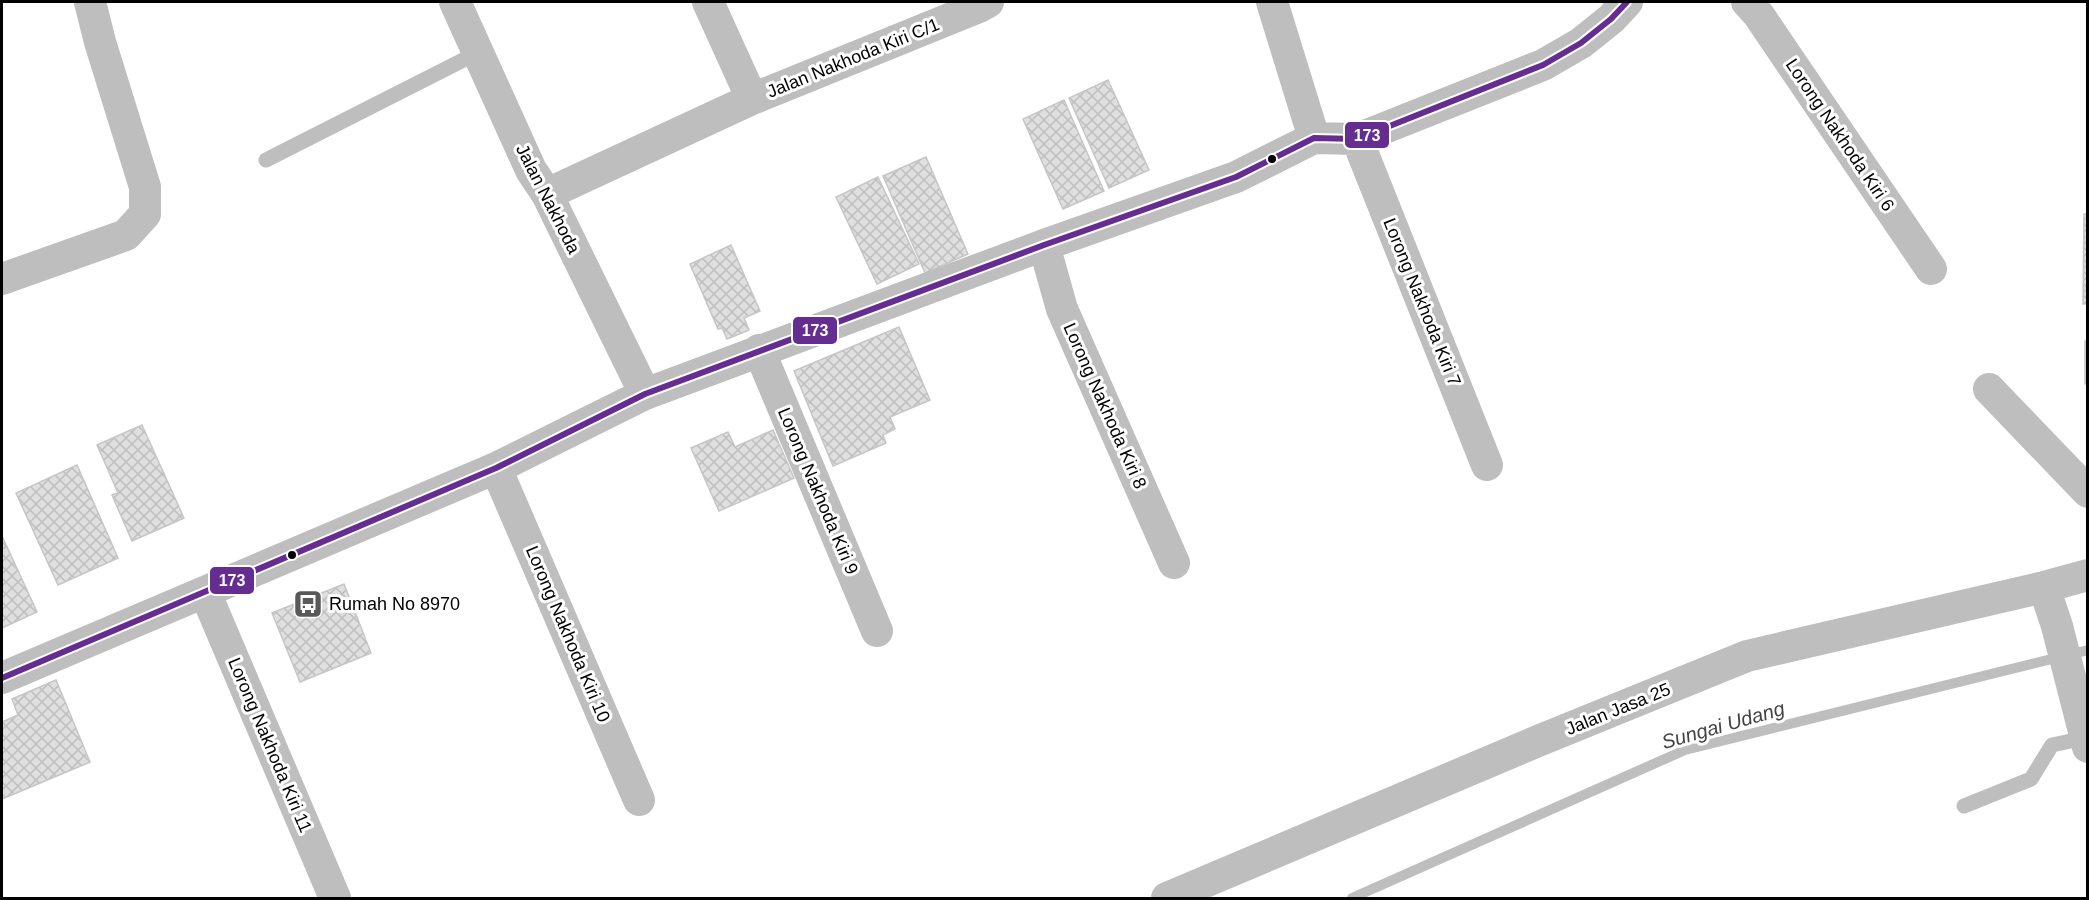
<svg xmlns="http://www.w3.org/2000/svg" width="2089" height="900" font-family="Arial,sans-serif">
<style>
.lines{fill:none;stroke-linecap:round;stroke-linejoin:round}
.stream{stroke:#bebebe;stroke-width:10}
.building{fill:url(#building-cross-hatch);stroke:#c6c6c6;stroke-width:1.5}
.service{stroke:#bebebe;stroke-width:15}
.minor{stroke:#bebebe;stroke-width:32}
.bus-1-casing{stroke:#fff;stroke-width:10}
.bus-1{stroke:#662d91;stroke-width:6}
.bus-dot{fill:#000;stroke:#fff;stroke-width:2}
.labels{text-anchor:middle;stroke-width:6;stroke-linejoin:round;paint-order:stroke}
.street-label{font-size:18px;fill:#000;stroke:#fff}
.poi-label{font-size:18px;fill:#000;stroke:#fff;text-anchor:start}
.water-label{font-size:20px;font-style:italic;fill:#434343;stroke:#fff}
.line-badge{stroke:#fff;stroke-width:2}
.badge-label{font-size:16px;text-anchor:middle;font-weight:bold;fill:#fff}
</style>
<defs>
<pattern id="building-cross-hatch" width="8" height="8" patternUnits="userSpaceOnUse" patternTransform="scale(1.5)"><rect width="8" height="8" fill="#dfdfdf"/><path d="M0 0l8 8M0 8l8-8" fill="none" stroke="#bebebe"/></pattern>
</defs>
<rect width="100%" height="100%" fill="#fff"/>
<g class="lines">
<path class="stream" d="M1352,898l333,-148 403,-100"/>
</g>
<path class="building" d="M1108,80l41,90 -40,18 -40,-90z
M1064,100l40,91 -41,18 -40,-90z
M926,157l42,97 -43,19 -42,-97z
M878,177l41,87 -42,20 -41,-87z
M2084,214h4v90h-5z
M731,245l29,66 -16,7 5,12 -22,9 -5,-11 -4,1 -28,-65z
M899,327l31,73 -40,17 5,12 -12,6 3,8 -53,23 -39,-95z
M2085,341h3v43h-3z
M142,425l42,93 -52,23 -20,-46 6,-2 -21,-48z
M773,430l21,48 -75,33 -28,-63 37,-16 7,15z
M77,465l41,93 -60,27 -42,-92z
M2,536l35,76 -35,16z
M344,584l27,69 -71,29 -28,-69z
M56,680l34,82 -88,37v-77l16,-7 -6,-16z"/>
<g class="lines">
<path class="service" d="M266,160l213,-108
M1964,806l67,-27 21,-34 33,-7"/>
<path class="minor" d="M455,2l76,168 16,24 98,200
M708,2l44,97
M1272,2l42,136
M1747,2l11,12 173,255
M1357,139l130,326
M547,194l205,-95 227,-92 9,-5
M1044,245l18,64 112,254
M2,279l124,-44 19,-21v-27l-45,-145 -10,-40
M759,350l118,281
M1989,389l99,103
M496,468l143,332
M2044,587l13,39 31,121
M205,592l130,306
M2,678l494,-210 149,-74 399,-149 192,-68 78,-39 43,1 186,-74 38,-22 30,-24 16,-17
M1167,898l371,-157 209,-85 297,-69 44,-12"/>
<g class="bus-1-casing">
<path id="bus-1" d="M2,678l494,-210 149,-74 399,-149 192,-68 78,-39 43,1 186,-74 38,-22 30,-24 16,-17"/>
</g>
<use href="#bus-1" class="bus-1"/>
</g>
<defs>
<g id="bus-square" transform="scale(1.5)"><rect x="-9" y="-9" width="18" height="18" rx="4" fill="#595959" stroke="#fff"/><path d="M-5-6H5V4H4V6H2V4H-2V6H-4V4H-5ZM-3.5-4V0h7V-4ZM-3.5 1.2v1.5H-2V1.2ZM2 1.2v1.5H3.5V1.2Z" fill="#fff"/></g>
</defs>
<g fill-rule="evenodd">
<use href="#bus-square" x="308" y="604"/>
</g>
<g class="bus-dot">
<circle cx="1272" cy="159" r="5"/>
<circle cx="292" cy="555" r="5"/>
</g>
<g class="labels">
<g class="street-label">
<text transform="translate(853 58) rotate(-22)" y="6">Jalan Nakhoda Kiri C/1</text>
<text transform="translate(1840 135) rotate(56)" y="6">Lorong Nakhoda Kiri 6</text>
<text transform="translate(548 199) rotate(63)" y="6">Jalan Nakhoda</text>
<text transform="translate(1422 302) rotate(68)" y="6">Lorong Nakhoda Kiri 7</text>
<text transform="translate(1105 406) rotate(66)" y="6">Lorong Nakhoda Kiri 8</text>
<text transform="translate(818 491) rotate(67)" y="6">Lorong Nakhoda Kiri 9</text>
<text transform="translate(568 634) rotate(67)" y="6">Lorong Nakhoda Kiri 10</text>
<text transform="translate(1618 709) rotate(-22)" y="6">Jalan Jasa 25</text>
<text transform="translate(270 745) rotate(67)" y="6">Lorong Nakhoda Kiri 11</text>
</g>
<g class="poi-label">
<text x="329" y="610">Rumah No 8970</text>
</g>
<g class="water-label">
<text transform="translate(1723 725) rotate(-16)" y="7">Sungai Udang</text>
</g>
</g>
<g class="line-badge">
<rect x="1344" y="121" width="46" height="28" rx="6" fill="#662d91"/>
<rect x="792" y="316" width="46" height="29" rx="6" fill="#662d91"/>
<rect x="209" y="566" width="46" height="29" rx="6" fill="#662d91"/>
</g>
<g class="badge-label">
<text x="1367" y="141">173</text>
<text x="815" y="336">173</text>
<text x="232" y="586">173</text>
</g>
<rect width="2089" height="900" fill="none" stroke="#000000" stroke-width="6"/>
</svg>
